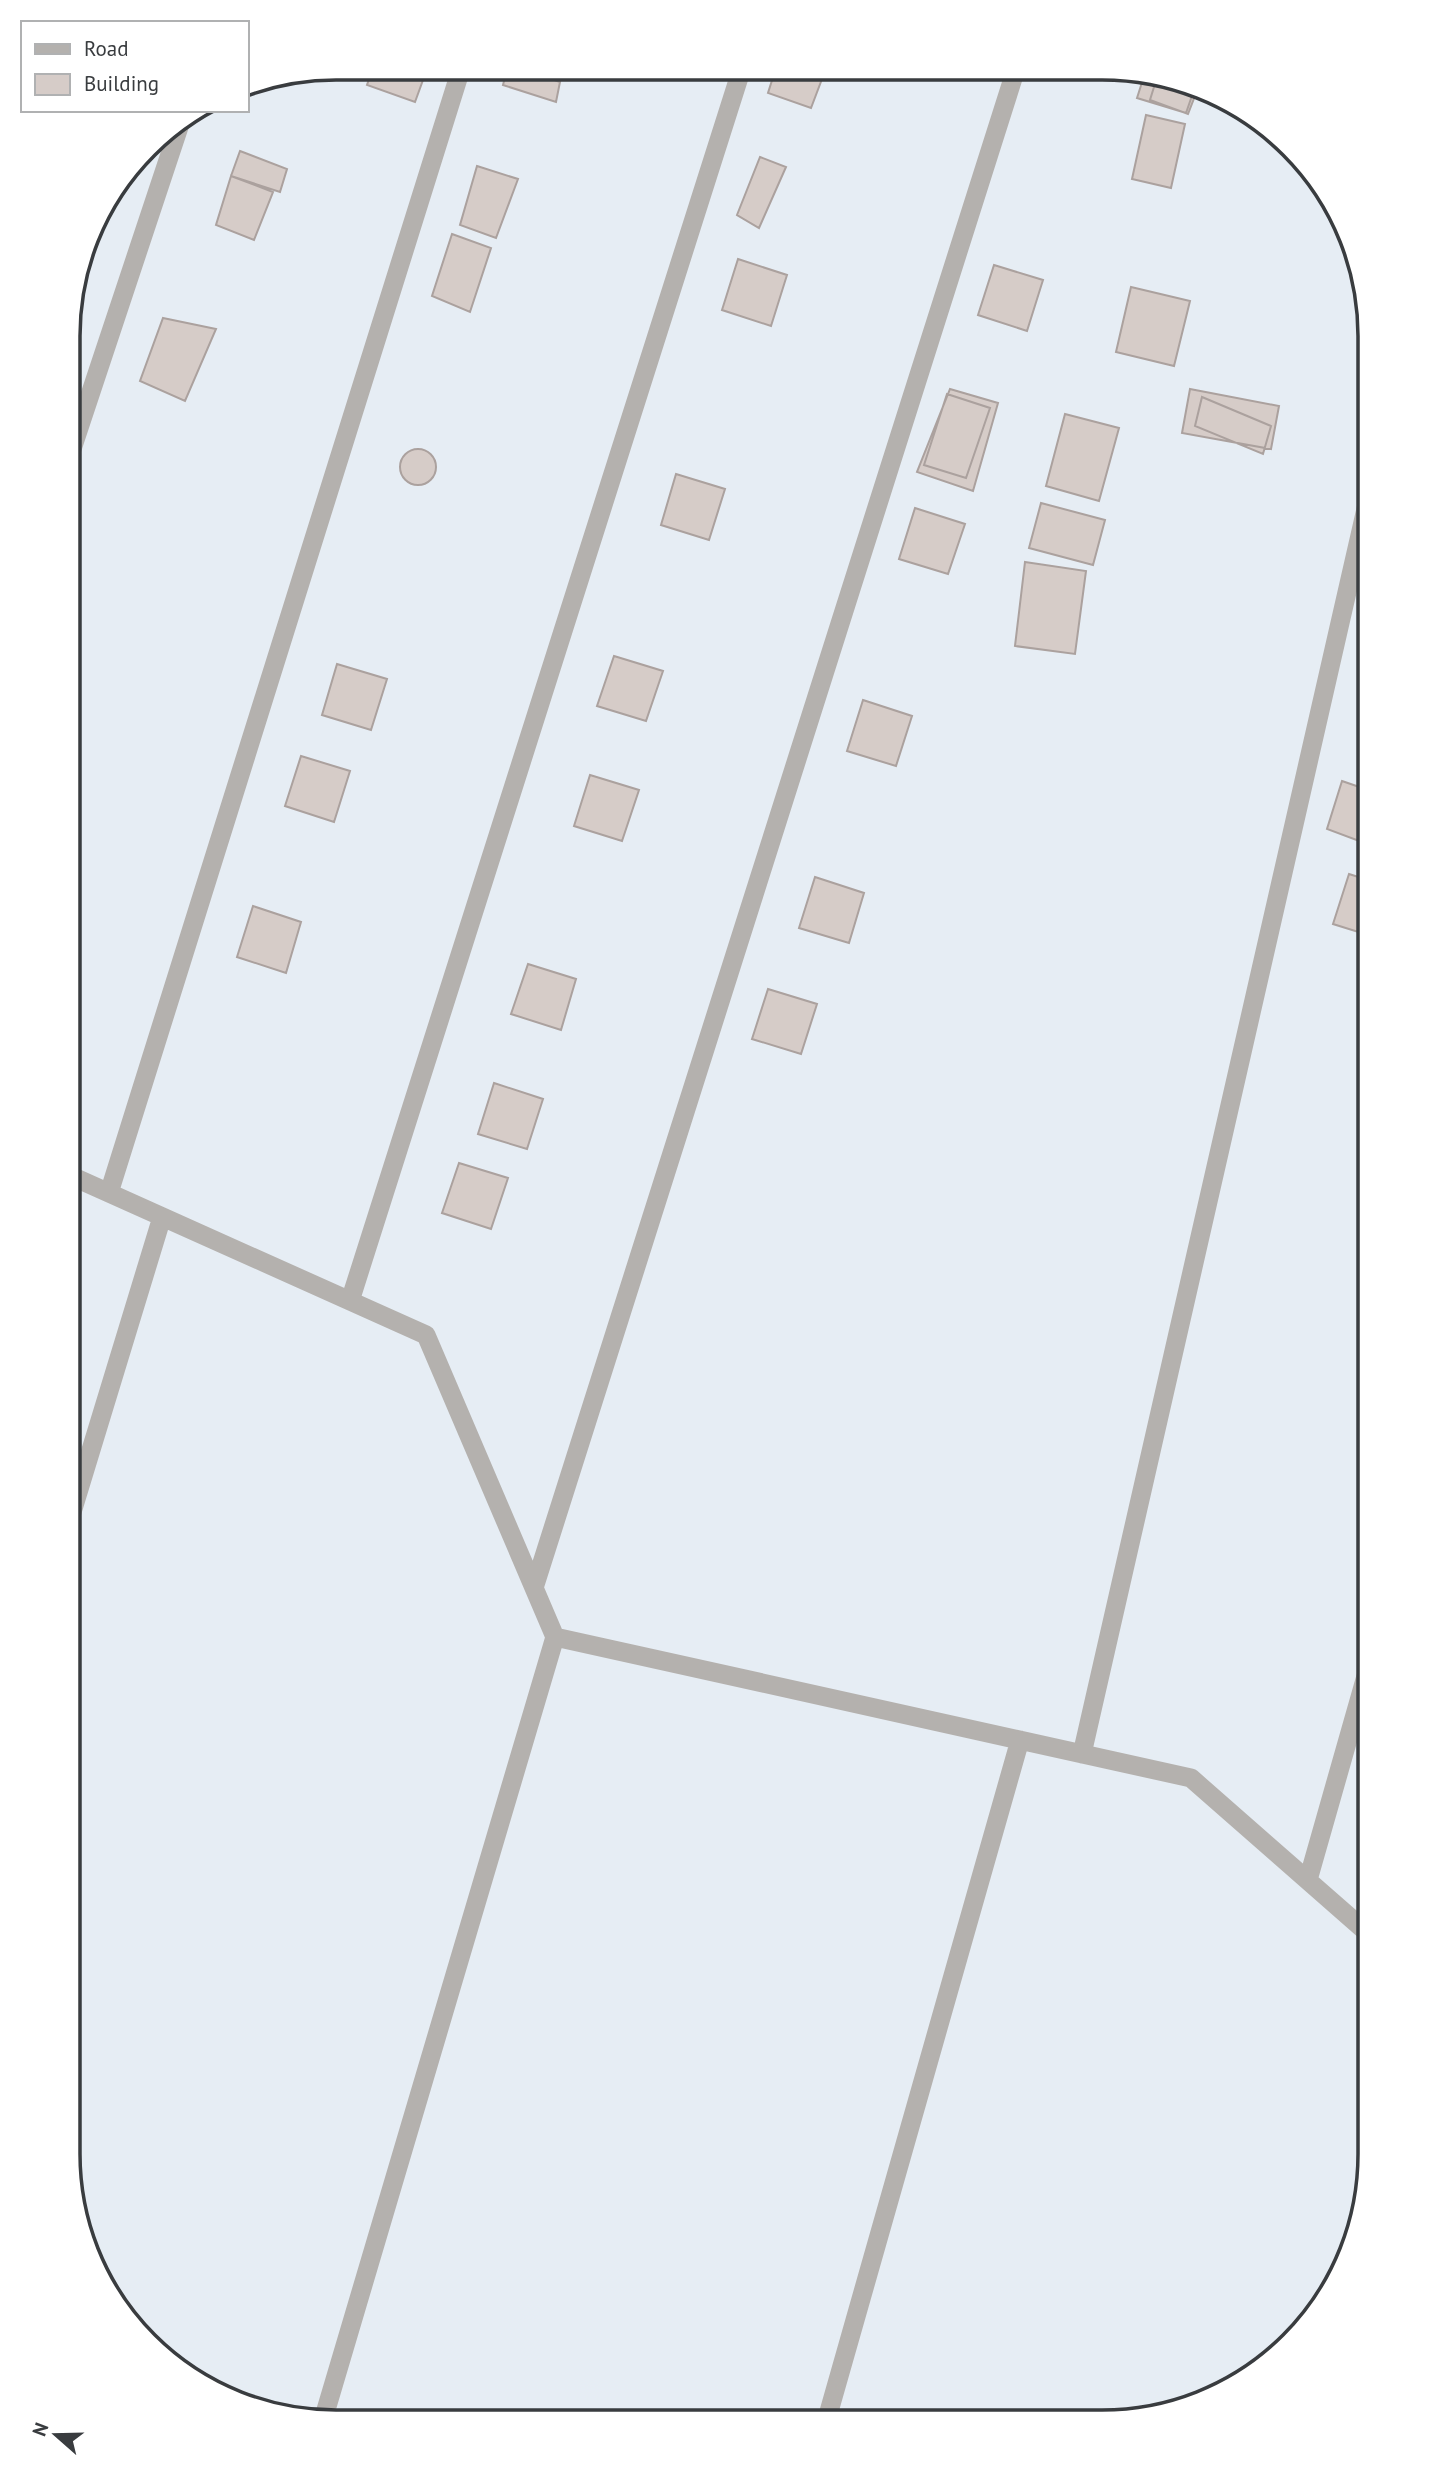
<svg xmlns="http://www.w3.org/2000/svg" width="1439" height="2491" font-family="'PT Sans',sans-serif">
<style>
.building{fill:#d6ccc8;stroke:#aba19e;stroke-width:2}
.lines{fill:none;stroke-linecap:round;stroke-linejoin:round}
.minor{stroke:#b4b1ae;stroke-width:19}
.rim{fill:none;stroke:#393c3f;stroke-width:3.5}
</style>
<rect width="100%" height="100%" fill="#e6edf4"/>
<path class="building" d="M373,68l54,1 -12,33 -48,-17z
M507,69h17l36,13 -4,20 -53,-17z
M775,71h50l-14,37 -43,-15z
M1145,73h10l40,14 -9,26 -49,-15z
M1158,74l40,14 -10,26 -38,-14z
M1146,115l39,9 -14,64 -39,-9z
M240,151l47,18 -7,23 -49,-16z
M760,157l26,10 -27,61 -22,-13z
M477,166l41,13 -22,59 -36,-13z
M231,176l42,16 -19,48 -38,-15z
M452,234l39,14 -21,64 -38,-16z
M738,259l49,16 -16,51 -49,-16z
M994,265l49,15 -16,51 -49,-16z
M1131,287l59,14 -16,65 -58,-14z
M163,318l53,11 -31,72 -45,-20z
M950,389l48,14 -25,88 -56,-19z
M1190,389l89,17 -8,43 -89,-16z
M947,394l43,14 -24,70 -42,-13z
M1202,397l69,29 -8,28 -68,-28z
M1065,414l54,14 -20,73 -53,-15z
M400 467a18 18 0 1 1 36 0a18 18 0 1 1-36 0Z
M676,474l49,15 -16,51 -48,-15z
M1041,503l64,17 -12,45 -64,-17z
M915,508l50,16 -17,50 -49,-15z
M1025,562l61,9 -11,83 -60,-8z
M614,656l49,15 -17,50 -49,-15z
M337,664l50,15 -16,51 -49,-15z
M863,700l49,16 -16,50 -49,-15z
M301,756l49,15 -16,51 -49,-16z
M590,775l49,15 -17,51 -48,-15z
M1342,781l29,10 -1,54 -43,-16z
M1349,874l22,7v55l-38,-12z
M815,877l49,16 -15,50 -50,-15z
M253,906l48,16 -15,51 -49,-16z
M528,964l48,15 -15,51 -50,-16z
M768,989l49,15 -16,50 -49,-15z
M494,1083l49,16 -16,50 -49,-15z
M459,1163l49,15 -17,51 -49,-16z"/>
<g class="lines">
<path class="minor" d="M70,455l111,-334
M69,1175l357,160 129,302 636,141 179,157
M109,1193l352,-1124
M350,1301l391,-1230
M69,1522l93,-305
M534,1588l481,-1516
M1082,1754l289,-1267
M1308,1880l62,-218
M323,2420l232,-783
M826,2422l194,-682"/>
</g>
<path d="M0 0H1439V2491H0ZM336 80H1102A256 256 0 0 1 1358 336V2154A256 256 0 0 1 1102 2410H336A256 256 0 0 1 80 2154V336A256 256 0 0 1 336 80Z" fill="#fff" fill-rule="evenodd"/>
<path class="rim" d="M336 80H1102A256 256 0 0 1 1358 336V2154A256 256 0 0 1 1102 2410H336A256 256 0 0 1 80 2154V336A256 256 0 0 1 336 80Z"/>
<rect x="21" y="21" width="228" height="91" fill="#ffffff" stroke="#b0b1b2" stroke-width="2"/>
<rect x="35" y="44" width="35" height="10" fill="#b4b1ae" stroke="#b0b1b2" stroke-width="2"/>
<text x="84" y="56" font-size="21" fill="#393c3f">Road</text>
<rect x="35" y="74" width="35" height="21" fill="#d6ccc8" stroke="#b0b1b2" stroke-width="2"/>
<text x="84" y="91" font-size="21" fill="#393c3f">Building</text>
<g transform="translate(56 2435) rotate(290)" stroke="#ffffff" stroke-width="5" paint-order="stroke">
<path d="M0-5L12 26L0 18L-12 26Z" fill="#393c3f"/>
<text y="-10" font-size="19" font-weight="bold" text-anchor="middle" fill="#393c3f">N</text>
</g>
</svg>
